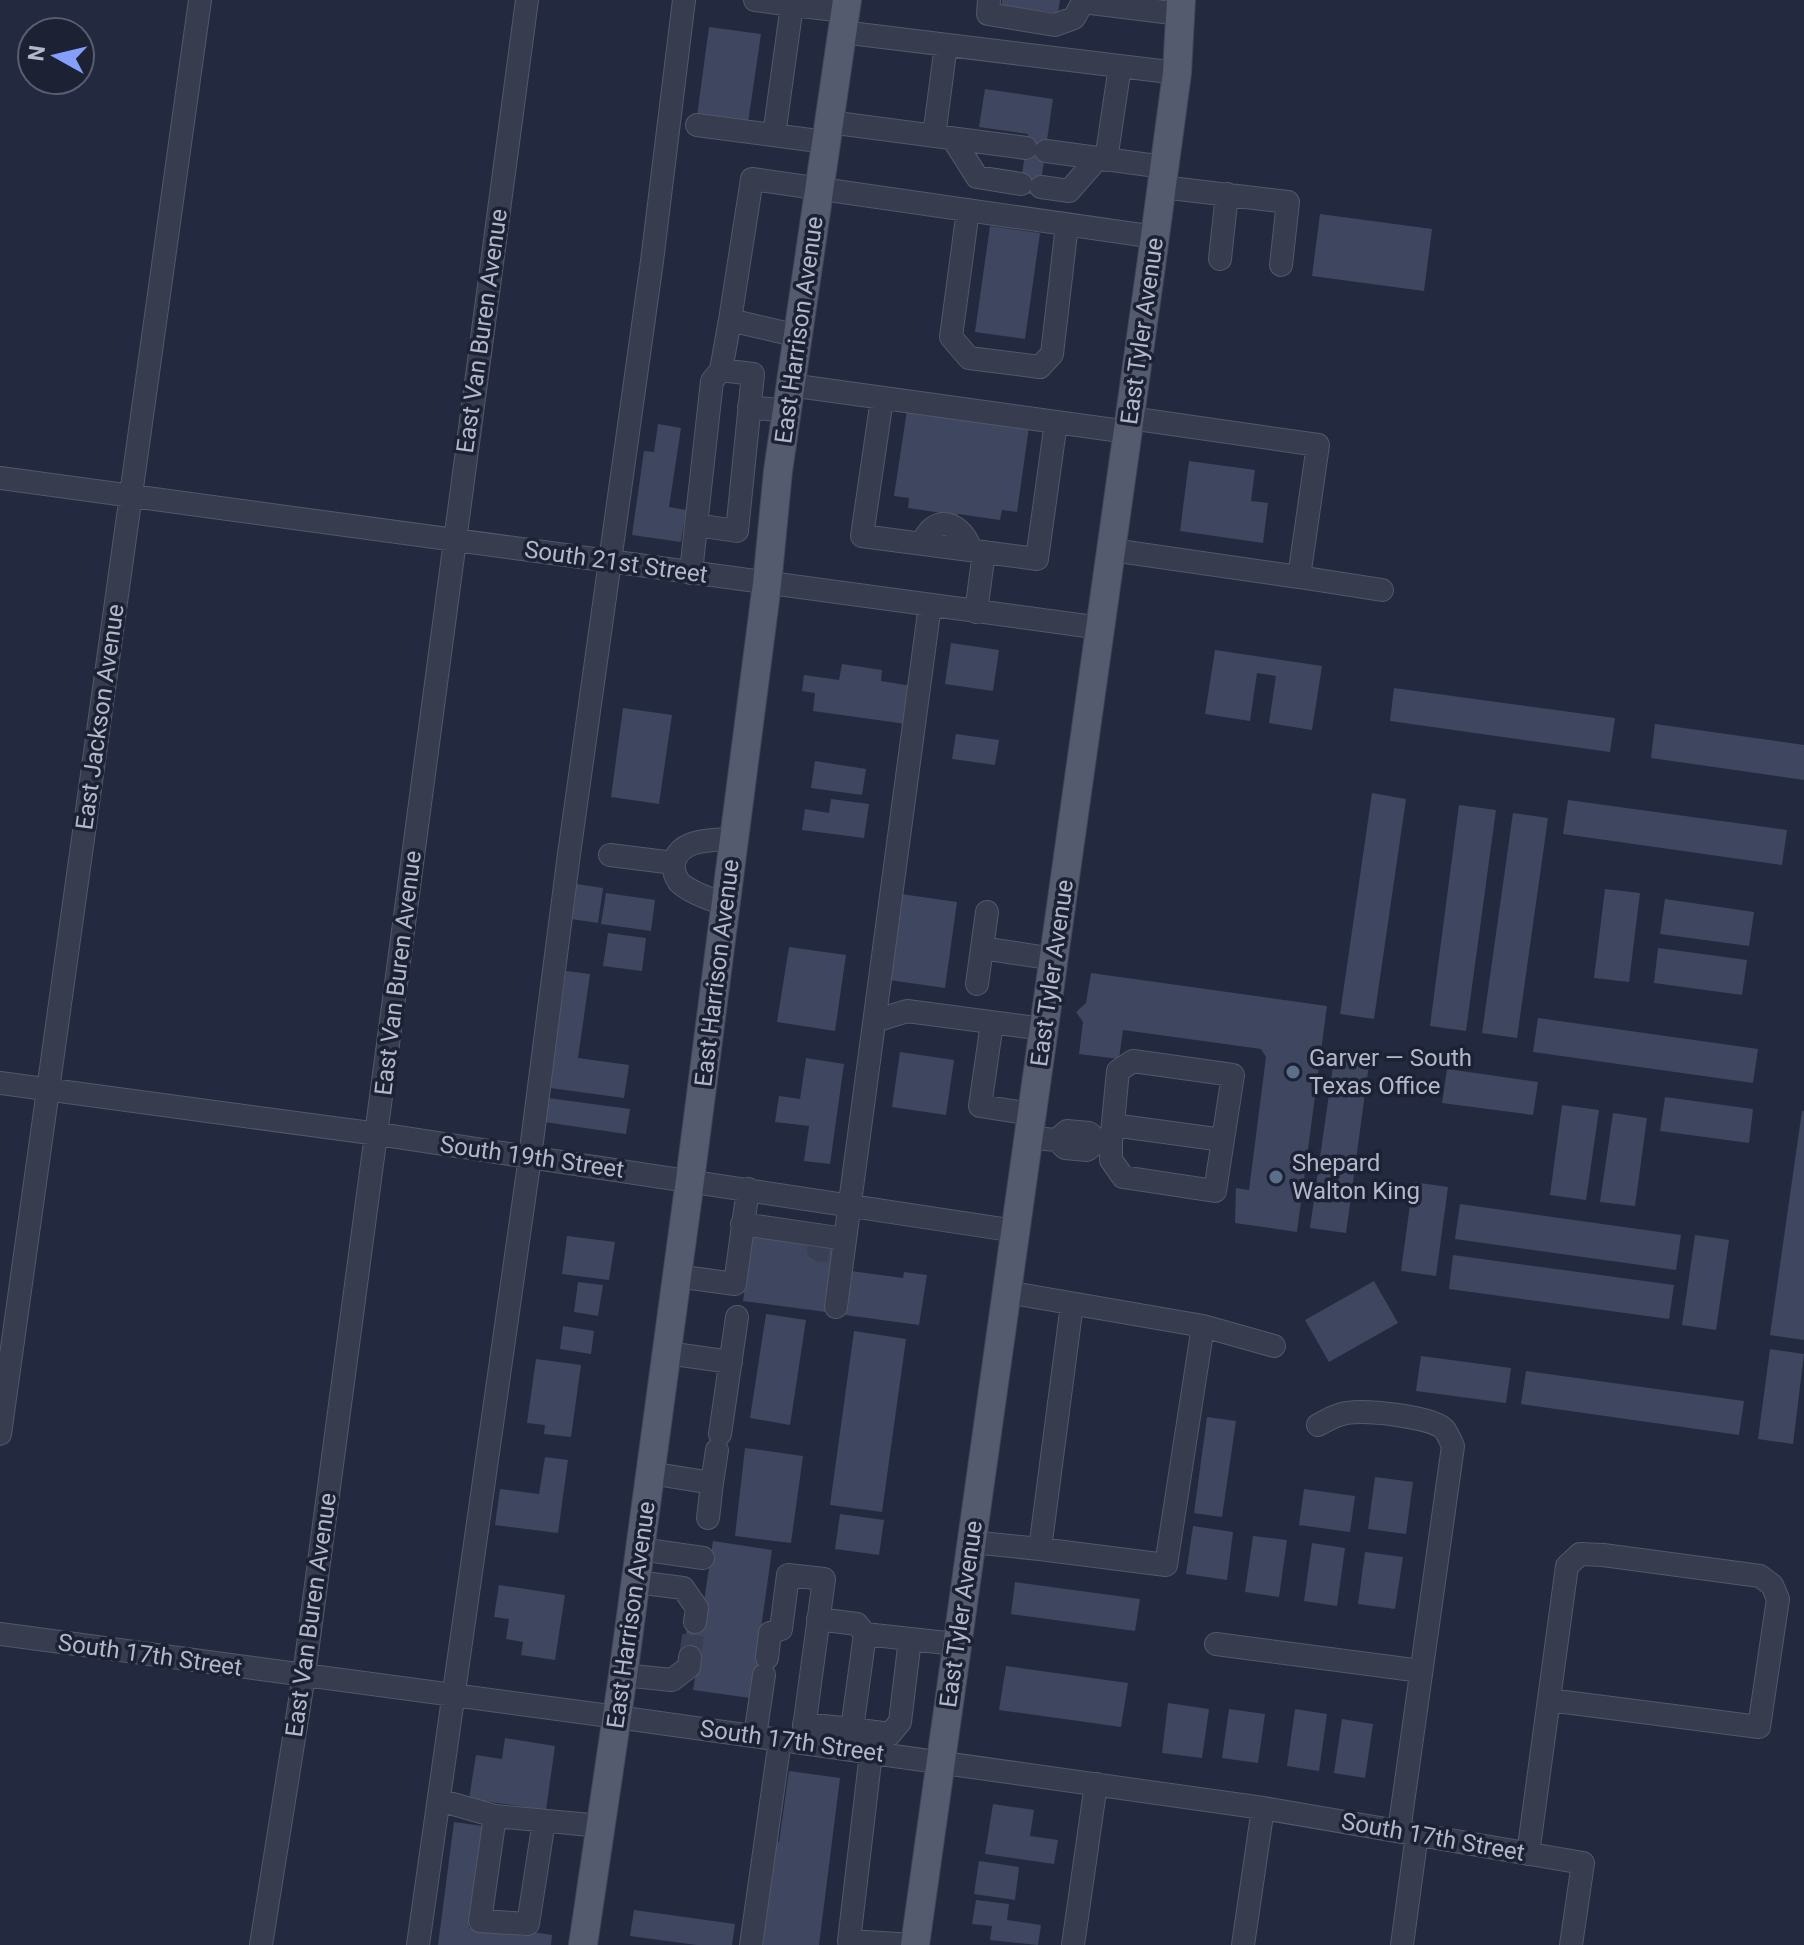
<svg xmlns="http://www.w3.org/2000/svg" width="1804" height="1945" font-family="Roboto,sans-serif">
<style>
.building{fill:#3f465f}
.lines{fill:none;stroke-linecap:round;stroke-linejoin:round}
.minor-tunnel{stroke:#393f54;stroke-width:22;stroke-dasharray:22 11;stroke-linecap:butt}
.minor-casing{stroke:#52586a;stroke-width:24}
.major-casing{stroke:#404658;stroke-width:30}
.minor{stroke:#373d4f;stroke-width:22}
.major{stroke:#555b6f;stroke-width:28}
.service-dot{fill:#5c6f8a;stroke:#1c2234;stroke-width:3}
.labels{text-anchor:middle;stroke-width:7;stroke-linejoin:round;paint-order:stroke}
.street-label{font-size:24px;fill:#b3b8ca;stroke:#1c2234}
.poi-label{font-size:24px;fill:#b3b8ca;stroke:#1c2234;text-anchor:start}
</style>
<rect width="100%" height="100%" fill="#232a3f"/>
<path class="building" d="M1002,0h58l-2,13 -56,-8z
M709,27l52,7 -13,89 -51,-7z
M985,89l68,10 -14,96 -20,-2 9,-59 -49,-7z
M1320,214l112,15 -8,62 -112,-15z
M990,226l50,7 -15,106 -50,-7z
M907,410l122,17 -12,85 -15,-2 -2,10 -42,-6 -3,18 -8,-2 2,-16 -41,-6 1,-10 -15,-2z
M658,424l23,4 -12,79 17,3 -5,32 -49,-7 12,-84 10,1z
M1189,461l66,9 -4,31 17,2 -5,40 -83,-12z
M951,643l48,7 -6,41 -48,-7z
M1215,650l107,16 -10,64 -43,-7 7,-47 -19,-3 -7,48 -45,-7z
M842,664l40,6 -1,11 31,5 -6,38 -93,-13 2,-18 -13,-2 2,-16 35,5z
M1394,688l221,30 -5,34 -220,-31z
M623,708l49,7 -13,89 -48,-7z
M1655,724l149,21v35l-153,-22z
M956,734l43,6 -4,25 -43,-6z
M815,761l51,8 -4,26 -51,-7z
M1372,793l34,6 -32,220 -34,-5z
M831,799l38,5 -5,34 -62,-8 3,-21 24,4z
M1568,800l219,30 -5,35 -219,-31z
M1459,805l37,5 -30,221 -36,-5z
M1513,813l35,5 -31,220 -35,-5z
M576,884l27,4 -5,35 -27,-4z
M1605,889l35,4 -11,89 -35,-4z
M606,893l49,7 -4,31 -50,-7z
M901,894l56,8 -12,86 -56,-8z
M1665,899l89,13 -5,34 -89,-12z
M608,933l38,5 -4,33 -39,-5z
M789,947l57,8 -11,76 -58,-9z
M1658,948l89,12 -5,35 -88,-12z
M566,971l24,3 -12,84 51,7 -5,33 -74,-10z
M1091,973l236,33 -30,226 -62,-9 1,-35 13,2 17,-133 -5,-8 -138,-19 -4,29 -40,-5 4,-32 -7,-10 10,-9z
M1538,1018l220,31 -5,34 -220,-31z
M900,1052l54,8 -8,55 -54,-8z
M1335,1052l35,5 -24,176 -36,-5z
M806,1058l38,6 -14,100 -26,-3 5,-35 -34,-4 4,-26 21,3z
M1447,1069l91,13 -5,33 -91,-12z
M1665,1097l88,12 -4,34 -89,-12z
M548,1098l82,11 -4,25 -82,-12z
M1562,1105l37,5 -13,90 -36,-5z
M1802,1111h2v229l-34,-5z
M1613,1113l34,5 -12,88 -35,-4z
M1413,1182l35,5 -12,89 -35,-5z
M1460,1204l221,31 -5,35 -221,-31z
M753,1230l82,11 -9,71 -83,-11z
M1695,1235l34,5 -13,90 -34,-5z
M567,1236l48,6 -6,38 -47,-6z
M1453,1255l221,30 -5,34 -220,-30z
M851,1271l52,7 1,-6 23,3 -8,50 -74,-10z
M1374,1281l24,42 -69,39 -24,-42z
M578,1282l25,3 -5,31 -24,-4z
M766,1314l40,6 -16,105 -40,-7z
M563,1326l31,5 -3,23 -31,-5z
M854,1331l52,8 -24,173 -52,-7z
M1770,1349l34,5 -11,90 -35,-5z
M1421,1356l90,12 -5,35 -90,-12z
M536,1359l45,6 -10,72 -27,-3 1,-9 -18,-2z
M1526,1371l218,30 -5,34 -218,-31z
M1207,1417l29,4 -14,96 -28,-4z
M745,1448l58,8 -12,87 -56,-7z
M545,1457l23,3 -10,73 -63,-8 5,-36 39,5z
M1375,1477l38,5 -7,52 -38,-5z
M1304,1489l51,7 -5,36 -51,-7z
M840,1514l44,6 -5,35 -44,-6z
M1193,1526l40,6 -6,48 -41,-6z
M1253,1536l34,4 -8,57 -34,-5z
M713,1541l59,9 -15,107 14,2 -21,39 -57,-8 5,-31 -15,-3 5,-35 13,1z
M1312,1543l33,5 -8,58 -33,-5z
M1365,1552l38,5 -8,52 -37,-5z
M1015,1582l125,17 -5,32 -124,-17z
M499,1585l66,10 -10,65 -34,-5 2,-13 -17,-3 3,-20 -15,-2z
M1006,1666l122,17 -7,44 -122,-17z
M1168,1703l41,6 -7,49 -40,-5z
M1229,1709l36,5 -7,49 -36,-5z
M1295,1709l32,5 -8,57 -32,-5z
M1342,1719l31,5 -8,54 -31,-5z
M505,1738l50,8 -9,64 -77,-11 7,-44 26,4z
M789,1771l51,7 -21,167h-63l15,-104 8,1z
M993,1804l41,6 -4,26 28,4 -4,24 -69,-10z
M454,1822l29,4 -14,102 57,8v-5l26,4 -1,10h-113z
M979,1861l40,6 -4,33 -41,-6z
M976,1900l33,4 -2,16 34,5 -3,20 -48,-5 2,-14 -20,-2z
M634,1910l101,14 -3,21h-35l-67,-9z"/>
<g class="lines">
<path class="minor-tunnel" d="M819,1239l-1,11 15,2
M690,1657l5,-35"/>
<g class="minor-casing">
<path id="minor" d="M755,0l37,5
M989,0l-1,14 67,11 19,-7 9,-16 97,12
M842,32l335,41
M829,122l197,26
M697,125l129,17
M774,135l18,-130 53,6
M934,136l12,-91
M953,139l24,38 44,7
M1046,151l118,16
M1106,160l14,-94
M1041,187l28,4 29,-33
M1162,187l126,15 -7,63
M968,210l-17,127 18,21 71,9 12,-13 15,-129
M1220,259l7,-65
M798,336l-68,-16 22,-141 403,58
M790,385l266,37 -19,137 -175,-23 20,-137
M749,407l38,4
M1056,422l72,10
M0,478l1101,150
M696,525l16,-144 9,-11 9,-50
M922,544c12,-32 40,-22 49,6
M1112,550l187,27 19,-132 -188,-27
M691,573l5,-48 41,6 16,-157 -32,-4
M1299,577l83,13
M976,612l8,-60
M610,855l64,8
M726,905c-15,-6 -36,-12 -47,-23 -4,-6 -6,-11 -5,-18 4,-26 40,-24 60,-25
M982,948l5,-36
M977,984l5,-36 72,11
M875,1021l32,-10 137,18
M992,1023l-12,83 52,8
M0,1083l378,51 638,97
M1113,1125l110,15
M1045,1139l12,1 8,8 22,2 11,-9
M1057,1140l10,-9 22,2 9,8 13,2v17l12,17 92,14 18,-116 -100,-14 -15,10 -7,72
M742,1224l103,15
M677,1276l58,8 13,-95
M1007,1292l196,34 71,20
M836,1307l94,-702
M667,1353l64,9
M1318,1425c10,-5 18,-11 29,-12 19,-3 83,3 97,16 4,5 6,11 9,17l-54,385
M0,1434l200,-1434
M720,1434l17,-117
M650,1473l62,10 -4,35
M712,1483l5,-33
M971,1542l69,7 32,-245
M640,1549l63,9
M1040,1549l126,16 37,-239
M636,1582l47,6 14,20 -2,14
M818,1619l39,5 8,10 91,10
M0,1634l617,83 646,91 320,55 -12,82
M865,1634l-13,95 38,5 10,-12 10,-83
M1216,1644l205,27
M767,1658l3,-25 11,-4 7,-54 36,4 -22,164
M623,1675l49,5 17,-13 1,-10
M804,1724l48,5
M755,1736l9,-61
M871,1753l-22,188 66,4
M439,1800l56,16
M544,1821l-16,103 -48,-3 15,-105 106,10
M1528,1854l39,-288 13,-12 23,1 157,21 12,9 6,14 -19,128 -210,-27
M261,1945l43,-270 223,-1675
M418,1945l112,-788 39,-303 83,-593 32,-261
M751,1945l29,-205
M1073,1945l23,-161
M1243,1945l20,-137
M1402,1945l15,-111"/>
</g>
<g class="major-casing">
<path id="major" d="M583,1945l40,-270 67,-495 77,-596 11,-113 69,-471
M915,1945l236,-1679 26,-193 4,-73"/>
</g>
<use href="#minor" class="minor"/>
<use href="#major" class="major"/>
</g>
<g class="service-dot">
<circle cx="1293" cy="1072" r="8"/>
<circle cx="1276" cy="1177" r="8"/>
</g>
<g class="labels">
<g class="street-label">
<text transform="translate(799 330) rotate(-82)" y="8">East Harrison Avenue</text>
<text transform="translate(482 331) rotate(-82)" y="8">East Van Buren Avenue</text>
<text transform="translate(1142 331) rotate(-82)" y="8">East Tyler Avenue</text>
<text transform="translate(616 562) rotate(8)" y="8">South 21st Street</text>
<text transform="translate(100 717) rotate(-82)" y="8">East Jackson Avenue</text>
<text transform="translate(398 973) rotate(-83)" y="8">East Van Buren Avenue</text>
<text transform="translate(717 973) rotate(-83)" y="8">East Harrison Avenue</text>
<text transform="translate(1052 973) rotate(-82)" y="8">East Tyler Avenue</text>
<text transform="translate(532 1157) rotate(8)" y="8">South 19th Street</text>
<text transform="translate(961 1614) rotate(-82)" y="8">East Tyler Avenue</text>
<text transform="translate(311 1615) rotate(-82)" y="8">East Van Buren Avenue</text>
<text transform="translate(631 1615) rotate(-82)" y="8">East Harrison Avenue</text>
<text transform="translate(150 1655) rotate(8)" y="8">South 17th Street</text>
<text transform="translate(792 1741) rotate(8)" y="8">South 17th Street</text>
<text transform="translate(1433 1837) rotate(10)" y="8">South 17th Street</text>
</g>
<g class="poi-label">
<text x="1309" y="1066">Garver — South<tspan x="1309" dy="28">Texas Office</tspan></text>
<text x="1292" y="1171">Shepard<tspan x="1292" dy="28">Walton King</tspan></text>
</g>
</g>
<g transform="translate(56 56) rotate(278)"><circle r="38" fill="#1c2234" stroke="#585e70" stroke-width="2"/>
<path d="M0-6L14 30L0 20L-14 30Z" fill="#859ffc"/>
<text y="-12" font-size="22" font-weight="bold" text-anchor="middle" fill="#b3b8ca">N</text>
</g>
</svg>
